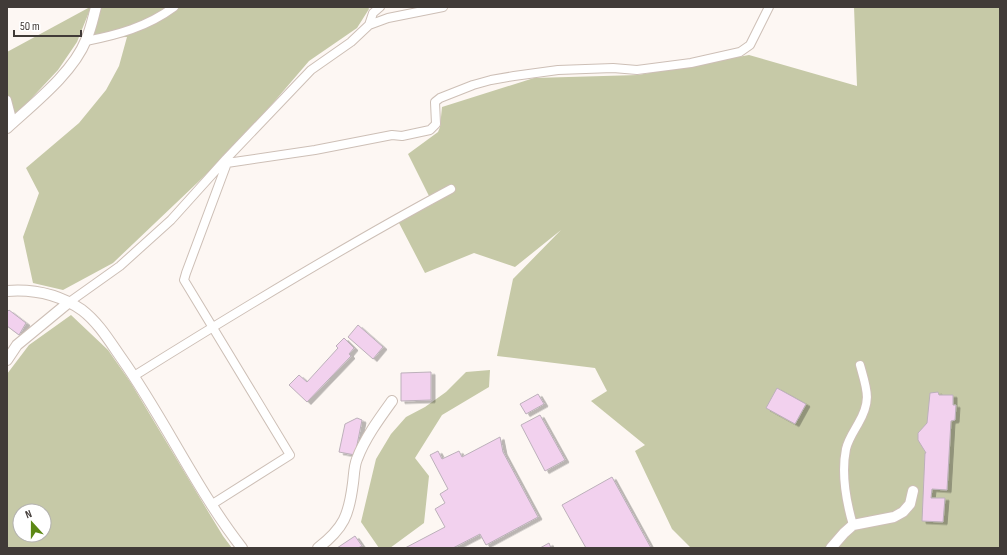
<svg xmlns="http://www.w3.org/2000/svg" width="1007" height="555" font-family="'Sofia Sans Condensed',sans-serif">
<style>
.green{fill:#c6c9a7;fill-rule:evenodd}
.building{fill:#f2d1ee;stroke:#bcb0ba;filter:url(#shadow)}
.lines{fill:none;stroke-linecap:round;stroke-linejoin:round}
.minor-casing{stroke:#cdbfb6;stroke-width:10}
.tertiary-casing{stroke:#cdbfb6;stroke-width:12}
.minor{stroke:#fff;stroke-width:8}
.tertiary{stroke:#fff;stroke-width:10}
</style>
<defs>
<filter id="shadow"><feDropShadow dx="4" dy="2.5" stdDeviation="0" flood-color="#0004"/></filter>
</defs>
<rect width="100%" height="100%" fill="#fdf7f3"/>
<path class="green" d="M90,7h1l-14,35 -19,28 -46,49 -5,-19v-48z
M101,7h267l1,2 -12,19 -48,33 -72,84 -124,118 -50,27 -30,-7 -10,-46 16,-44 -13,-25 53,-45 27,-33 13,-24 8,-29 -34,1z
M854,7h146v541h-309l-19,-19 -37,-78 10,-6 -54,-44 16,-10 -12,-23 -98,-12 16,-77 48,-49 -46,37 -41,-14 -49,20 -27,-52 35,-17 -25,-50 30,-22 2,-5 2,-20 92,-29 104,-3 111,-20 108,31z
M71,315l37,35 23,33 78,130 14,23 9,12h-225v-174l22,-29zM20,511h24v24h-24z
M490,370l-1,17 -47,28 -27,43 14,18 -5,47 -34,25h-11l-18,-26 15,-63 15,-25 15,-17 19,-10 21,-15 20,-20z"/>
<path class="building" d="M9,310l17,13 -7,12 -12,-9v-14z
M358,325l25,22 -10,12 -25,-22z
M344,338l10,10 -5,6 2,2 -44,46 -18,-17 10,-10 8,7 31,-34 -2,-2z
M431,372v28l-30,1v-28z
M777,388l29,16 -11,20 -29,-16z
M938,392l1,3h14v10h3l-1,15 -4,1 -4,69 -15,-1 -1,9h14l-2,24 -21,-1 3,-68h1l-8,-13v-7l9,-10 3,-30z
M538,394l6,10 -18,10 -6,-10z
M540,415l25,45 -20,11 -24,-46z
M357,418l5,2 -7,35 -16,-3 6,-28z
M500,437l3,15 35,65 -52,28 -6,-11 -27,14h-48l40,-21 -10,-18 10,-6 -5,-9 8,-5 -18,-34 8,-4 4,8 17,-8 3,6z
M612,477l39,71h-65l-24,-43z
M355,536l7,10 -4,2h-21z
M549,543l2,5h-11z"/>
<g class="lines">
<g class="minor-casing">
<path id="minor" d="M369,25l4,-12 7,-6
M86,41c31,-6 61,-14 88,-34
M7,100l6,23
M227,163l88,-13 77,-15 10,1 28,-6 6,-6 -1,-22 5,-4 33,-13 18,-5 23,-4 44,-6 55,-2 24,2 54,-7 49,-11 10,-7 19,-38
M68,303l52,-37 51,-46 55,-61 85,-89 40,-28 18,-17 19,-7 55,-11
M134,376c104,-65 209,-129 317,-187
M211,505l79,-50 -106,-175 2,-7 41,-110 -1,-3
M853,525c-7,-24 -12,-51 -7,-76 2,-9 8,-18 12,-25 14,-24 9,-34 2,-59"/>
</g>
<g class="tertiary-casing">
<path id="tertiary" d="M7,128c26,-24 66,-55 79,-88 5,-11 7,-22 10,-33
M7,291c26,-2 53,4 75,19 17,13 28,32 40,49 43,61 74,130 120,189
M7,360l10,-15 51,-42
M318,548c26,-20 31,-33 35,-65 1,-7 1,-17 4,-24 8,-21 22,-40 35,-58
M831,548l13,-15 9,-8 41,-8 9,-5 7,-8 3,-13"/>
</g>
<use href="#minor" class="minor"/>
<use href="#tertiary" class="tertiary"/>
</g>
<rect width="1007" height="555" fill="none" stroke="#413b38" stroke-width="16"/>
<g transform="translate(32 523) rotate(339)"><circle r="19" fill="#ffffff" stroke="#b3b1af"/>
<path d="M0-3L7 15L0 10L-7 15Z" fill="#5c8815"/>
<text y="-6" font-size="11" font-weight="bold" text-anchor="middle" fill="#413b38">N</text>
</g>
<path d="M14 30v6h67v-6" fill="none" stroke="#413b38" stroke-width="2"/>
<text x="20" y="30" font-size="12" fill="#413b38" stroke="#ffffff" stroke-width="3" paint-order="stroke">50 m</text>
</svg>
